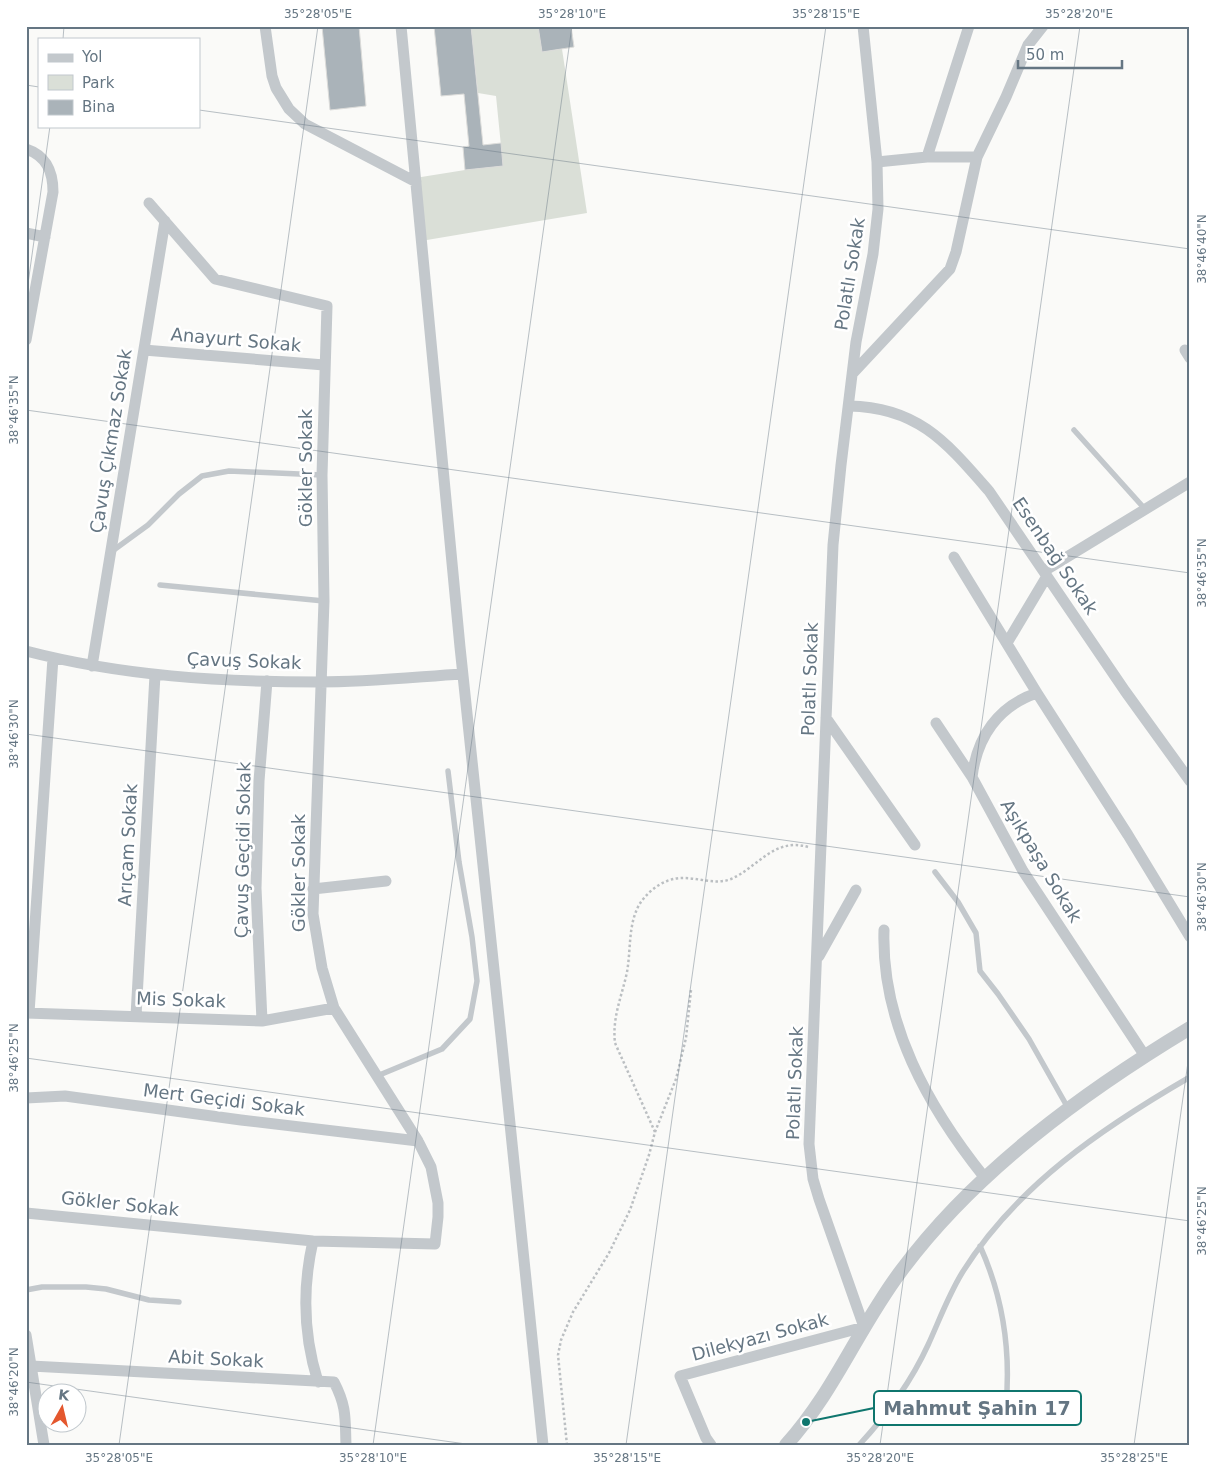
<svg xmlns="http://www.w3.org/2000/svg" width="1216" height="1471" font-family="'DejaVu Sans',sans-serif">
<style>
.green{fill:#dadfd7}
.building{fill:#aab3b9;stroke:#dcdcda}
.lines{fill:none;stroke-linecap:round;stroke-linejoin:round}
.path{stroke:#bbbfc2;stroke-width:2.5;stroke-dasharray:2.5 2.5;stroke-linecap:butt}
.service{stroke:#c3c8cc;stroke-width:5.5}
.minor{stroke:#c3c8cc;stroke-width:11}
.tertiary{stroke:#c3c8cc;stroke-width:14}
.ticks{fill:none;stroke:#657683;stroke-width:1;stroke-opacity:0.45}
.labels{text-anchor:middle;stroke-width:5;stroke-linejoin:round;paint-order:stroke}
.street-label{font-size:18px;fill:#657683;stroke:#fff}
.leader{fill:none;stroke:#0f766e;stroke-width:2}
.callout-dot{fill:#0f766e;stroke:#fff;stroke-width:2}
.callout{fill:#fff;stroke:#0f766e;stroke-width:2}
.callout-label{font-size:19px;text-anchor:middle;font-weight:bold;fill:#657683}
.neatline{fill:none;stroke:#657683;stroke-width:2}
.ticks-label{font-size:12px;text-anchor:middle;fill:#657683}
</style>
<rect width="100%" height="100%" fill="#fafaf8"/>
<path class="green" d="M471,26h67l4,26 20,-3 25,164 -166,28 -6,-63 50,-8 38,-4 -7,-70 -18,-3z"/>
<path class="building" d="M322,26h37l7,80 -36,4z
M434,26h37l12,119 18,-2 2,23 -38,4 -2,-23 6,-1 -5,-52 -23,2z
M538,26h33l3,21 -32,5z"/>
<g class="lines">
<path class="path" d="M655,1132l-40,-89c-3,-26 7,-47 12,-71 4,-22 1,-47 12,-67 6,-10 17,-20 28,-24 22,-9 44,6 64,-2 26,-11 43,-42 77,-32
M567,1445l-9,-90 3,-15 12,-28 36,-59 21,-43 19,-55 6,-23 21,-53 10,-41 5,-48"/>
<path class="service" d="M1074,430l71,79
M111,552l37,-27 31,-31 23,-18 27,-5 93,4
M160,585l164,16
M935,872l23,30 18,31 4,38 18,23 31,45 39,69
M377,1076l65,-27 28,-30 7,-38 -5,-44 -13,-75 -11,-91
M980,1246c23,51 31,103 26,159
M26,1290l16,-3h44l20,2 43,11 30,2
M859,1445c27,-29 52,-63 69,-100 11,-24 20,-49 34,-72 54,-87 140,-145 228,-196"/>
<path class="minor" d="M265,26l7,50 4,12 13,21 16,15 111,58
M401,26l59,621 41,389 42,409
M26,149c21,7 27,23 27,43l-27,148
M927,157l42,-131
M877,162l50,-5h50
M26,233l19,4
M144,350l180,15
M1185,350l5,8
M853,373l97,-104 6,-17 21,-95 29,-60 22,-52 15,-19
M849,406c69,1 98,37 140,85l136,200 65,90
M954,557l83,136 91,142 62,102
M1044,571l146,-89
M1007,643l40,-67
M26,651c96,25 194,31 293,31 48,0 96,-5 143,-8
M92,666l73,-445
M1037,693c-39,13 -60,44 -65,84l51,94 122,185
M826,718l89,127
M936,723l36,54
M313,889l73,-8
M884,930c-3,93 44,177 101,248
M819,956l37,-66
M26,1013l236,8 72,-13
M29,1013l24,-355
M136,1016l19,-341
M262,1021l-6,-133 3,-107 8,-100
M26,1098l39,-2 176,24 177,21
M26,1213l287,28 122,3 3,-27v-14l-7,-36 -13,-26 -84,-133 -12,-40 -9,-54 11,-313 -2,-126 5,-169 -112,-27 -66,-76
M313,1241c-11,48 -10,93 5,141
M26,1335l18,110
M31,1366l303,16c13,25 11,37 12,63
M711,1445l-5,-7 -26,-62 184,-49 -45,-128 -6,-20 -4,-35 24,-599 8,-80 15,-123 17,-88 5,-45 -1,-47 -14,-136"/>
<path class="tertiary" d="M786,1445c49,-54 72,-117 115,-174 74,-100 183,-179 289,-243"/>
</g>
<path class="ticks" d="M63,39l1,-13M26,85l13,2M199,110l991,139M26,298l24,-172M26,410l1164,163M26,734l1164,163M26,1058l1164,163M26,1382l447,63M119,1445l199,-1419M373,1445l199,-1419M626,1445l200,-1419M880,1445l200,-1419M1134,1445l56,-397"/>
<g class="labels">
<g class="street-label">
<text transform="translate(850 274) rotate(-81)" y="6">Polatlı Sokak</text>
<text transform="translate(236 340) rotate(5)" y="6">Anayurt Sokak</text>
<text transform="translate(111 441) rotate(-81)" y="6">Çavuş Çıkmaz Sokak</text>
<text transform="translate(306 468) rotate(-90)" y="6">Gökler Sokak</text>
<text transform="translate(1055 556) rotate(56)" y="6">Esenbağ Sokak</text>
<text transform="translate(244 661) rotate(2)" y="6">Çavuş Sokak</text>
<text transform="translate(810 679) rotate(-88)" y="6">Polatlı Sokak</text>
<text transform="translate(128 845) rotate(-87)" y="6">Arıçam Sokak</text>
<text transform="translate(243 850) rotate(-89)" y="6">Çavuş Geçidi Sokak</text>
<text transform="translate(1041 861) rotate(59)" y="6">Aşıkpaşa Sokak</text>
<text transform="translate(299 873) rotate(-90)" y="6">Gökler Sokak</text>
<text transform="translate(181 1000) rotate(2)" y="6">Mis Sokak</text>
<text transform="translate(795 1083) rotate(-88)" y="6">Polatlı Sokak</text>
<text transform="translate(224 1100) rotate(7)" y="6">Mert Geçidi Sokak</text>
<text transform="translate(120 1204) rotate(6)" y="6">Gökler Sokak</text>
<text transform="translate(760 1337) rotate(-15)" y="6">Dilekyazı Sokak</text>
<text transform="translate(216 1359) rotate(3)" y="6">Abit Sokak</text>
</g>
</g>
<path class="leader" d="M806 1422L874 1408"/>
<circle class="callout-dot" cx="806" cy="1422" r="5"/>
<rect class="callout" x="874" y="1391" width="207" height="34" rx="5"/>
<g class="callout-label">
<text x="977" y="1415">Mahmut Şahin 17</text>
</g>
<rect width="1216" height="1471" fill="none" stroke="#ffffff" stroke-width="55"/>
<rect x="38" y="38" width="162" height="90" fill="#ffffff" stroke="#c1c8cd"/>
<rect x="48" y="54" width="25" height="8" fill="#c3c8cc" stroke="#c1c8cd"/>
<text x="82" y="62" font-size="15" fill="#657683">Yol</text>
<rect x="48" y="75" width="25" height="15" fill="#dadfd7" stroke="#c1c8cd"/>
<text x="82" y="88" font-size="15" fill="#657683">Park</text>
<rect x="48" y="100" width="25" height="15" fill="#aab3b9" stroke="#c1c8cd"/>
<text x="82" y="112" font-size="15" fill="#657683">Bina</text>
<g transform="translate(62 1408) rotate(8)"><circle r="24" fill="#ffffff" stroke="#c1c8cd"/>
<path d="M0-4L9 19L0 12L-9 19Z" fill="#e4572e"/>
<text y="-8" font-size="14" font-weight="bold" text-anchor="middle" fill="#657683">K</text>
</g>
<path d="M1018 60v8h104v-8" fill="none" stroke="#657683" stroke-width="2.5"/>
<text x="1026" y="60" font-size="15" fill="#657683" stroke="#ffffff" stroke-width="4" paint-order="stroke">50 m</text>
<rect x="28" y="28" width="1160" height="1416" class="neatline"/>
<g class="ticks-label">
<text x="318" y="18">35°28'05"E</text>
<text x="572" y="18">35°28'10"E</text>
<text x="826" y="18">35°28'15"E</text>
<text x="1079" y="18">35°28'20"E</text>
<text transform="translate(1202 249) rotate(-90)" y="4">38°46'40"N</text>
<text transform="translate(14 410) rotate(-90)" y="4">38°46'35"N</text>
<text transform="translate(1202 573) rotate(-90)" y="4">38°46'35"N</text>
<text transform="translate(14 734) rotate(-90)" y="4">38°46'30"N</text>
<text transform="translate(1202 897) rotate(-90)" y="4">38°46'30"N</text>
<text transform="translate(14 1058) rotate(-90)" y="4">38°46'25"N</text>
<text transform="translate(1202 1221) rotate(-90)" y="4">38°46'25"N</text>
<text transform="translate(14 1382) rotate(-90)" y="4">38°46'20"N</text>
<text x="119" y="1462">35°28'05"E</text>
<text x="373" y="1462">35°28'10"E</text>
<text x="627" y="1462">35°28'15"E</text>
<text x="880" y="1462">35°28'20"E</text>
<text x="1134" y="1462">35°28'25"E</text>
</g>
</svg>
